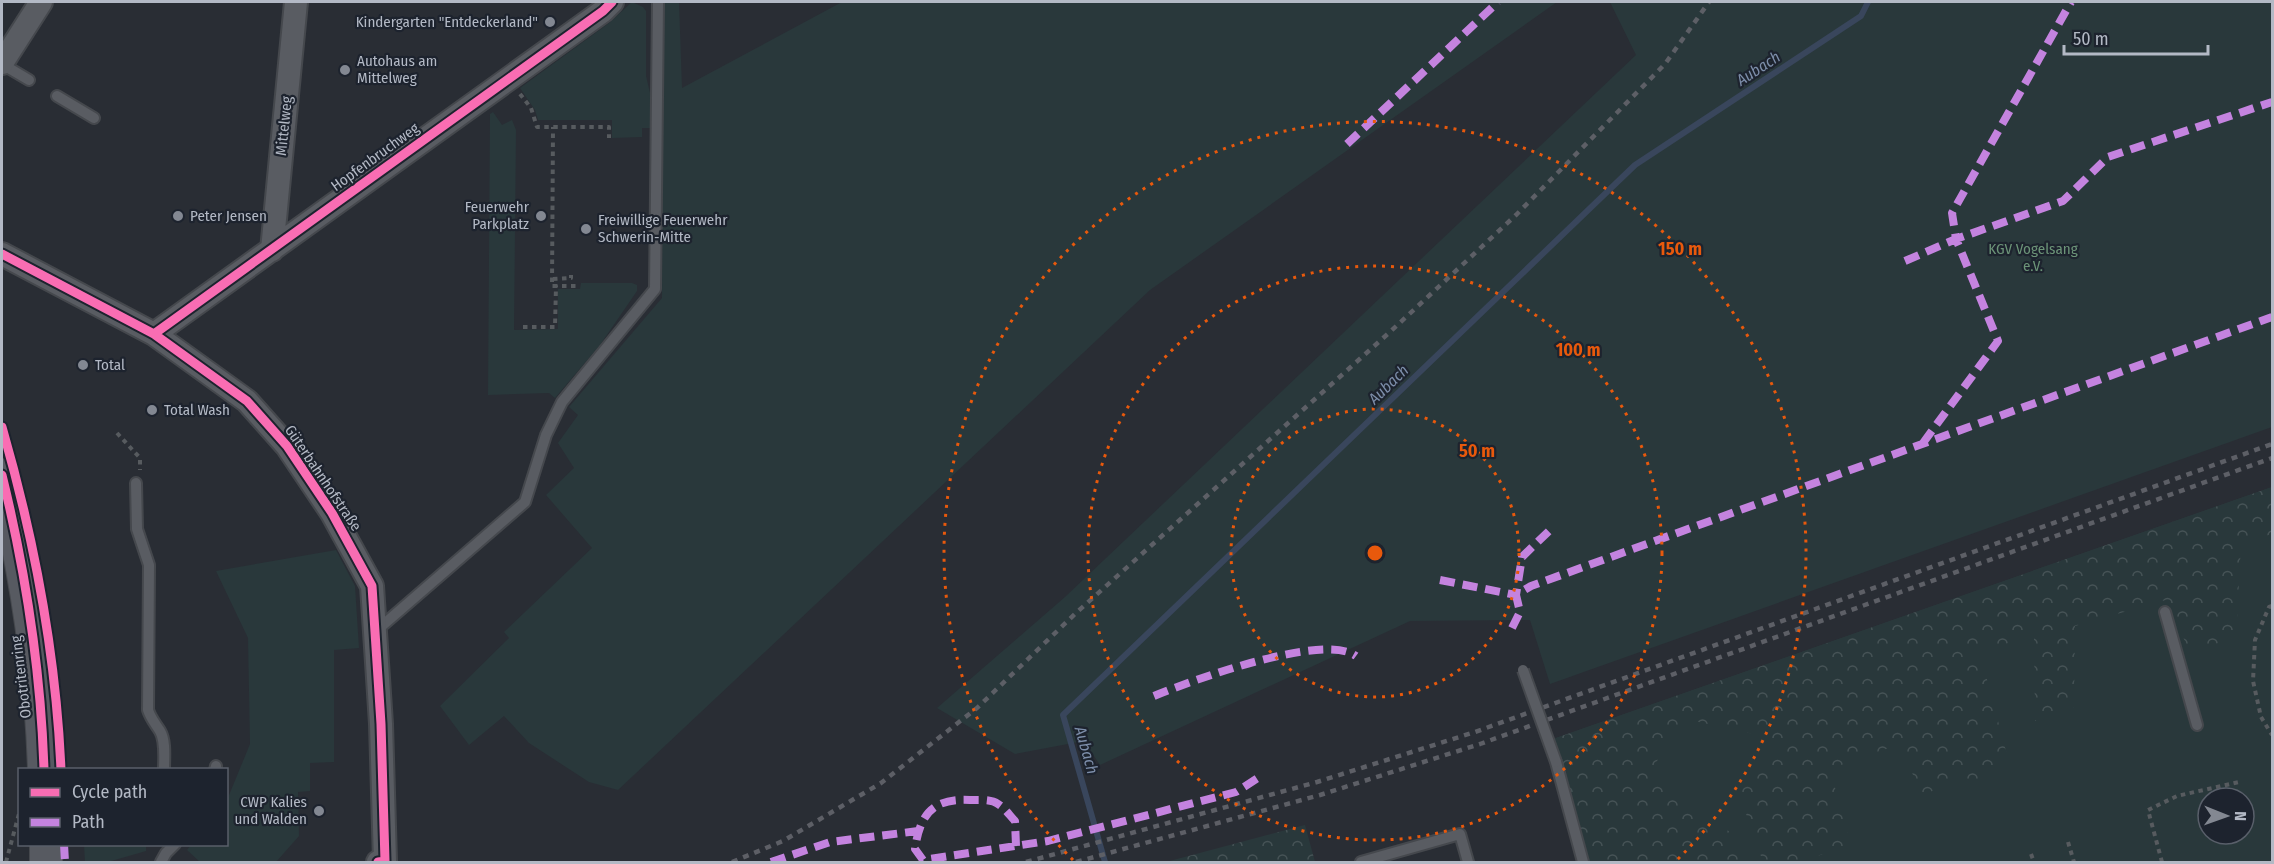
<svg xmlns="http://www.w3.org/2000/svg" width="2274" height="864" font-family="'Fira Sans Condensed',sans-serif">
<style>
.green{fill:#29383b;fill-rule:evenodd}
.forest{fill:url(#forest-crowns)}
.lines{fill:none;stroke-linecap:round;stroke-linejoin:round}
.stream{stroke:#39465c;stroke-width:6}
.lane-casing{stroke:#45484d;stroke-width:14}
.street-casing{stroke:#45484d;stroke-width:26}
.secondary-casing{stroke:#45484d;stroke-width:34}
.path{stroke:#575b5f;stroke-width:4;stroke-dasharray:4.5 4.5;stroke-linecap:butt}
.lane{stroke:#595c62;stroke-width:10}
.street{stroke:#595c62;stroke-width:22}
.secondary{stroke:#575a61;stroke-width:32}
.rail{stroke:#5d5f66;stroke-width:4.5;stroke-dasharray:6 6;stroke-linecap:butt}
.lane-bridge-casing{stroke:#45484d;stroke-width:14;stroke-linecap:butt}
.lane-bridge{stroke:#595c62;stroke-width:10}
.quiet{stroke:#c483df;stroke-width:8;stroke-dasharray:15 8;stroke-linecap:butt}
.cycleway-casing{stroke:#1d232e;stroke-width:13}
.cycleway{stroke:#f96db3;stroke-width:9}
.ring{fill:none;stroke:#e8590c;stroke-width:3;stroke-dasharray:3 6}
.poi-dot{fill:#838892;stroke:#1d232e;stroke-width:2}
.labels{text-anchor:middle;stroke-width:4.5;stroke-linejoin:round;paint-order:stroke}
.poi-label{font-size:15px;fill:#b3b9c5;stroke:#1d232e;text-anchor:start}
.street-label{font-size:15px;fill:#b3b9c5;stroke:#1d232e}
.park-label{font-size:15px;fill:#6c9478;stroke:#1d232e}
.water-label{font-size:16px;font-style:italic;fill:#7d8eaa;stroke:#1d232e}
.centre{fill:#e8590c;stroke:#1d232e;stroke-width:3}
.ring-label{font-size:18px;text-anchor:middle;font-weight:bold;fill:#e8590c;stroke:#1d232e;stroke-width:4.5;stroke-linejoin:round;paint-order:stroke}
</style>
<defs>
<pattern id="forest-crowns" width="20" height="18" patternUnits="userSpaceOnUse" patternTransform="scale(1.5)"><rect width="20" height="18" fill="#29383b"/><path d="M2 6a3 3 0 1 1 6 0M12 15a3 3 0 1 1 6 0" fill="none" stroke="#465356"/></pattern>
</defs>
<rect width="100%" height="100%" fill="#292d34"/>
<path class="green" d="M632,2l11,5 3,4v65l5,21v31h-9v9l-30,1v-18h-74l-3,-10 -15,-22 89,-65z
M663,2h16l3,86 160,-86h715l-407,288 -532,500 -29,-8 -60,-39 -25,-27 -35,29 -29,-39 69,-68 -5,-6 88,-84 -46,-53 28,-27 -16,-25 20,-28 -9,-8 93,-109z
M1610,2h662v425l-722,257 -20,-64 -120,1 -310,144 -16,-24 -69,13 -78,-46 128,-111 571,-542z
M493,112l9,13 10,-5 4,10 -2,200 44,-1v-40h22l1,-6h51l5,2v6l-37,54 -45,53 -6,-5 -61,2 2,-281z
M2272,487v375h-684l-35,-123zM2208,798h36v36h-36z
M336,550l19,36 4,62 -25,2v112l-24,1v28l-12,1 1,44 -23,26h-76l-13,-12 4,-5 35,-1 1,-44 23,-56 -2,-106 -32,-67z
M84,845h62v6l-38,11h-23z"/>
<path class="forest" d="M2272,487v47l-31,10 -5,95 -47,11 -23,-50 -91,26 -1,81 -39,14 -1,-87 -54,19 31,117 -90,24 -21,-50 -70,25 20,74 -47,19h-40l-25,-71 43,-51 -96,-21 -36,54 85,62 11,27h-157l-35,-123z
M1305,825l10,37h-149z"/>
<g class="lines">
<path class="stream" d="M1105,862l-42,-147 572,-550 226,-149 7,-14"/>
<g class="lane-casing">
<path id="lane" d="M2,64l27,16
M57,96l37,22
M136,483l1,46 12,36 -1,145c3,9 7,13 12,21 6,10 4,27 4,39
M2165,612l32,113
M376,631l149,-129 21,-67 16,-33 93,-113 3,-287
M1556,762l27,100
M215,770l1,-4
M161,862l5,-9 9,-9
M1361,862l99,-28 8,28"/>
</g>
<g class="street-casing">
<path id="street" d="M2,63l39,-61
M272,250l24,-248
M2,254l152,80 93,67 40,45 45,67 40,73 9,138 4,137 -7,1
M154,334l449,-323 9,-9"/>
</g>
<g class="secondary-casing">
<path id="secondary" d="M2,475c23,94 39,198 42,295
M46,844v18"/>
</g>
<path class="path" d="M520,94l11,14 6,19h72v11
M553,279l18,-1v-3
M553,286h24
M523,327h32l1,-41h-4l1,-159
M117,433l23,25v12
M2272,606l-3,1 -14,33 -2,41 8,36 11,18
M2068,842l6,20
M2031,854l3,8
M6,862l14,-52
M2162,862l-14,-52 29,-14 62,-14"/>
<use href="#lane" class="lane"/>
<use href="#street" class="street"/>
<use href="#secondary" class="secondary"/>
<path class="rail" d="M732,862l51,-21 98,-58 96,-75 100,-96 314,-281 125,-116 149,-151 44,-62
M1026,862l291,-80 158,-50 797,-288
M1076,862l244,-67 160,-51 792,-286"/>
<g class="lane-bridge-casing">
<path id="lane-bridge" d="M1523,670l33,92"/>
</g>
<use href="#lane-bridge" class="lane-bridge"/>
<path class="quiet" d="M1347,144l151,-142
M1905,261l51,-22 -4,-26 119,-211
M1923,443l75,-102 -42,-102 107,-38 45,-44 164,-55
M1440,580l76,15 6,-38 29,-28
M1512,628l8,-16 -4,-17 15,-9 741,-269
M1154,696c36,-15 170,-64 202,-40
M64,844l1,18
M1016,846l-1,-25c-5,-5 -10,-13 -17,-17 -7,-5 -19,-4 -28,-4 -36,-2 -50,13 -55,49l8,11 125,-19 188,-49 25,-16
M771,862l59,-20 88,-11"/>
<g class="cycleway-casing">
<path id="cycleway" d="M2,254l152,80 93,67 40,45 45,67 40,73 9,138 4,137 -7,1
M154,334l449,-323 9,-9
M2,427c32,111 54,227 59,343
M2,475c23,94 39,198 42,295"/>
</g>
<use href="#cycleway" class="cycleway"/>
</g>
<g class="ring">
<circle cx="1375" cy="553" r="144"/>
<circle cx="1375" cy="553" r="287"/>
<path d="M1073 860A431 431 0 1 1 1677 860"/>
</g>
<g class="poi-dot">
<circle cx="550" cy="22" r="6"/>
<circle cx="345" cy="70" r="6"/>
<circle cx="178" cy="216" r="6"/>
<circle cx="541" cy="216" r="6"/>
<circle cx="586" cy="229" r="6"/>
<circle cx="83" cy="365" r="6"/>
<circle cx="152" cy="410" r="6"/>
<circle cx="319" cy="811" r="6"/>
</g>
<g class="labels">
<g class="poi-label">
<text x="538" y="27" text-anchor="end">Kindergarten "Entdeckerland"</text>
<text x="357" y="66">Autohaus am<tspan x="357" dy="17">Mittelweg</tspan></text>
<text x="529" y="212" text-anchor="end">Feuerwehr<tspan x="529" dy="17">Parkplatz</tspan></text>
<text x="190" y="221">Peter Jensen</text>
<text x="598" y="225">Freiwillige Feuerwehr<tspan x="598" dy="17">Schwerin-Mitte</tspan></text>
<text x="95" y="370">Total</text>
<text x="164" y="415">Total Wash</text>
<text x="307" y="807" text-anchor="end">CWP Kalies<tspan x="307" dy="17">und Walden</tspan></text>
</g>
<g class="street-label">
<text transform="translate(284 126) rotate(-84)" y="5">Mittelweg</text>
<text transform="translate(375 157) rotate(-36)" y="5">Hopfenbruchweg</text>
<text transform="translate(323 478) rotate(56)" y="5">Güterbahnhofstraße</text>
<text transform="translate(21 677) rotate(-97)" y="5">Obotritenring</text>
</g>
<g class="park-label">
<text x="2033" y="254">KGV Vogelsang<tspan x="2033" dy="17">e.V.</tspan></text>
</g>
<g class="water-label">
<text transform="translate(1758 68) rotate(-33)" y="6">Aubach</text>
<text transform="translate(1388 384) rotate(-44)" y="6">Aubach</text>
<text transform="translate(1087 750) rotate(74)" y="6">Aubach</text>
</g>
</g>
<circle cx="1375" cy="553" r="9" class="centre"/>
<g class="ring-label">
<text x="1680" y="255">150 m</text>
<text x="1578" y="356">100 m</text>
<text x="1477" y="457">50 m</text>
</g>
<rect width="2274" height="864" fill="none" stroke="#b3b9c5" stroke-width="6"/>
<rect x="18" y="768" width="210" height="78" fill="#1d232e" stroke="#595f6a" stroke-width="1.5"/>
<rect x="30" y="788" width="30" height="9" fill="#f96db3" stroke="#595f6a" stroke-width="1.5"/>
<text x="72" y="798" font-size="18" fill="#b3b9c5">Cycle path</text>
<rect x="30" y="818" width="30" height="9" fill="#c483df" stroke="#595f6a" stroke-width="1.5"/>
<text x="72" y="828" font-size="18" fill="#b3b9c5">Path</text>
<g transform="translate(2226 816) rotate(91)"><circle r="28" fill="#1d232e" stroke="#595f6a" stroke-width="1.5"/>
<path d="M0-4.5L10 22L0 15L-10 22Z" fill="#838892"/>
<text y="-9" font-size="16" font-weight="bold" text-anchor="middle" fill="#b3b9c5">N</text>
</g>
<path d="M2064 45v9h144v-9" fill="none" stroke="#b3b9c5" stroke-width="3"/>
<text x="2073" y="45" font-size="18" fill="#b3b9c5" stroke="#1d232e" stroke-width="4.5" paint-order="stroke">50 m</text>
</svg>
